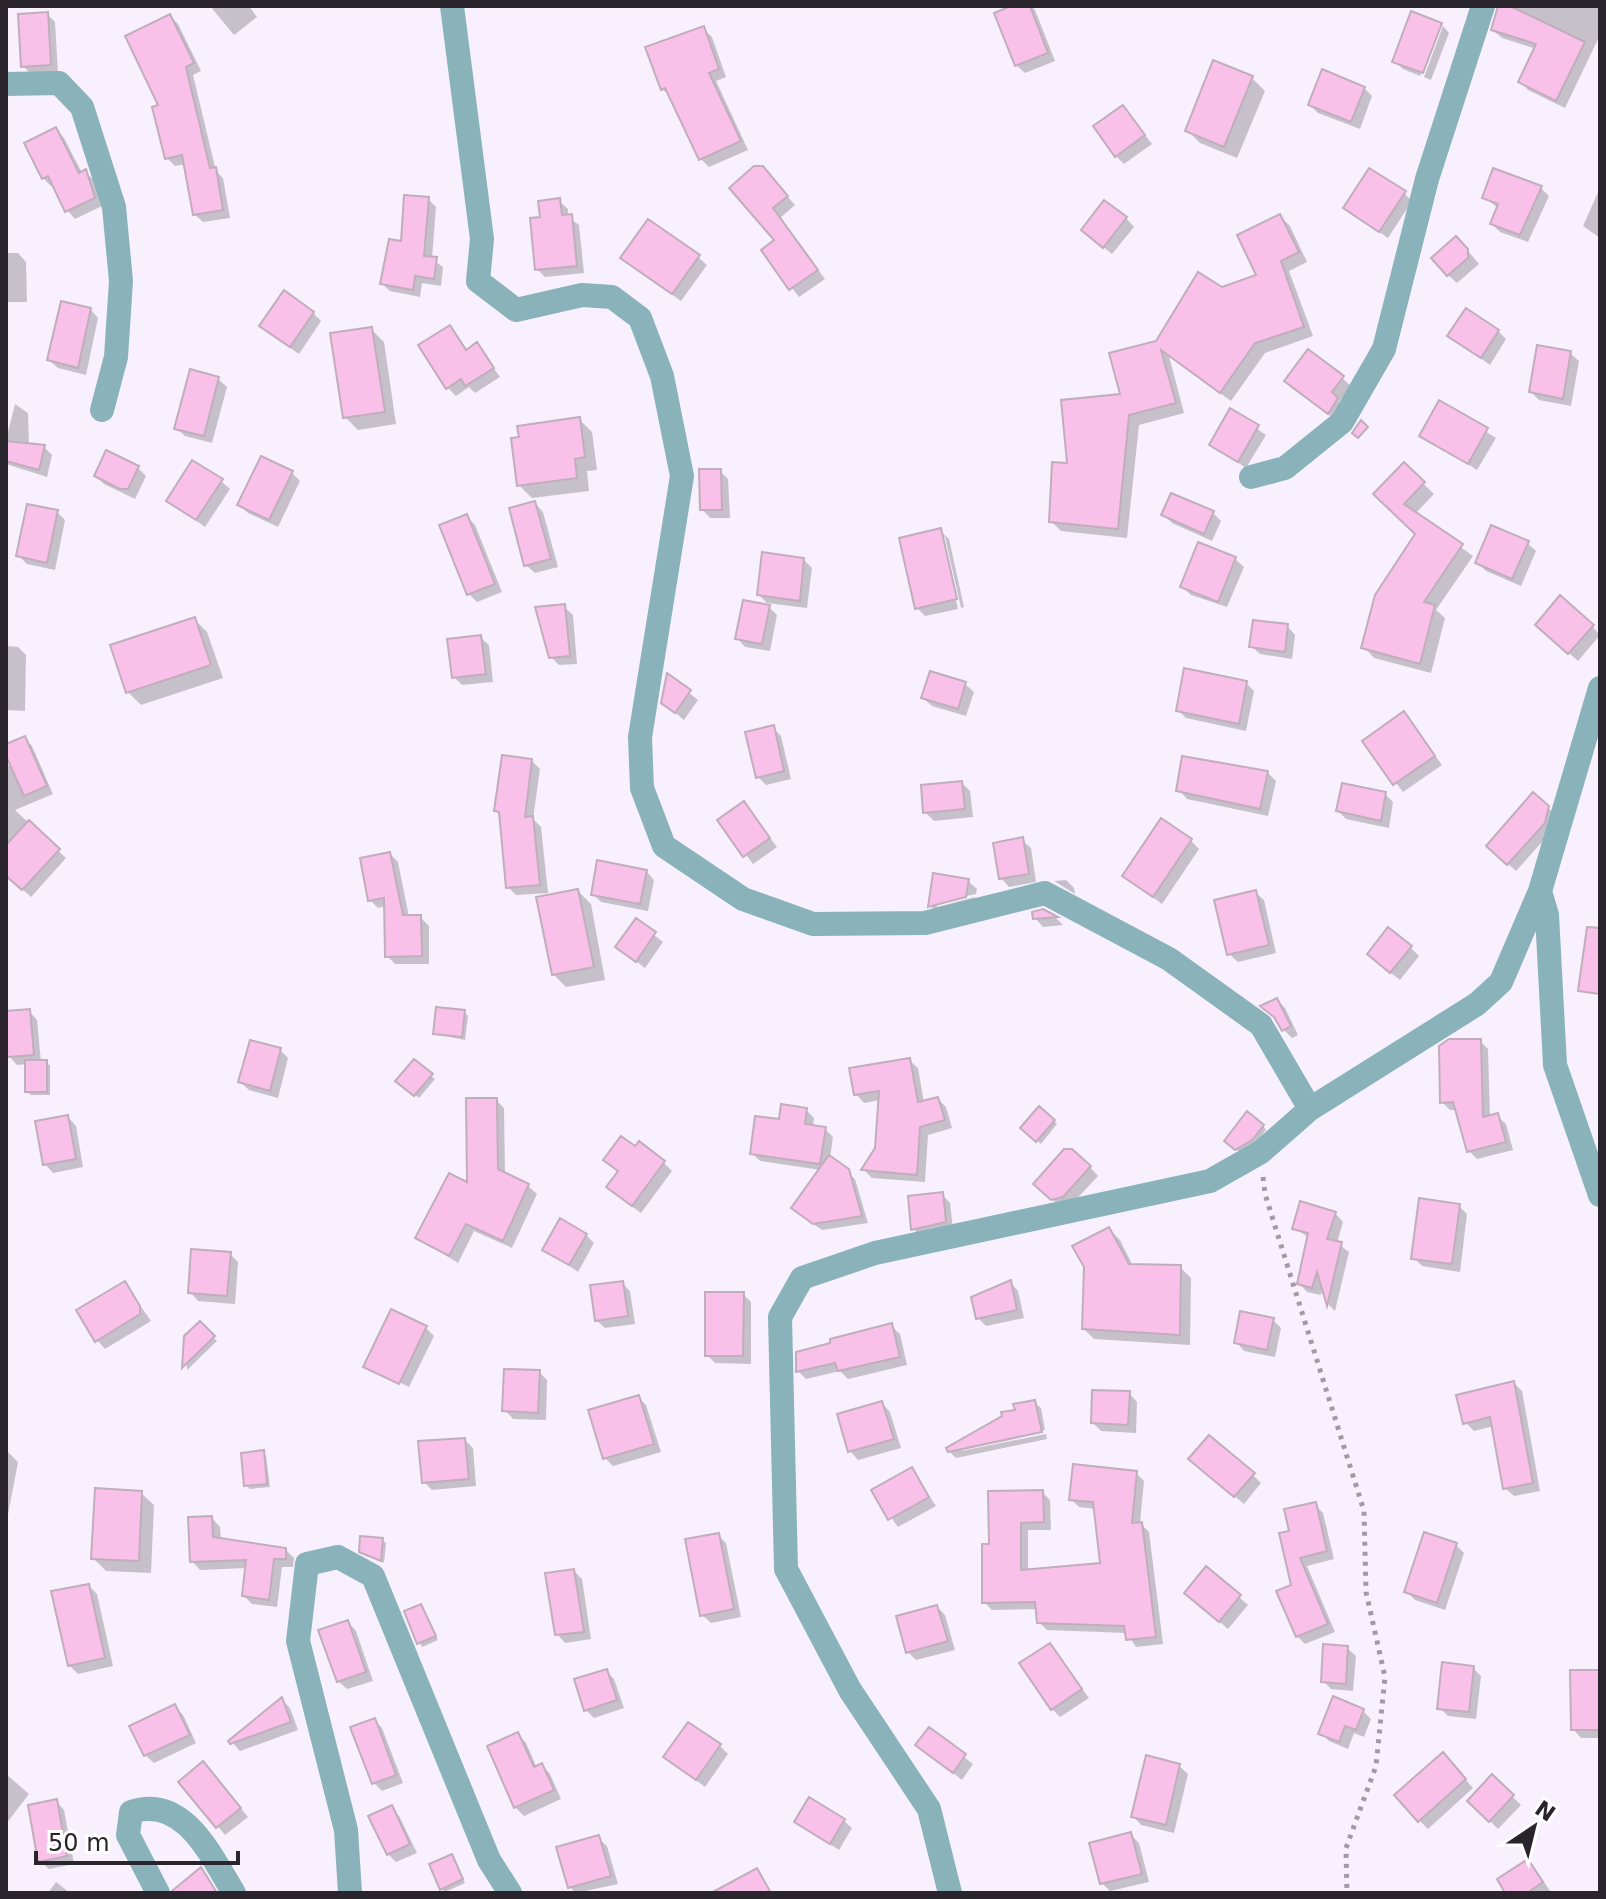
<svg xmlns="http://www.w3.org/2000/svg" width="1606" height="1899" font-family="'DejaVu Sans',sans-serif">
<style>
.shadow{fill:#0003}
.building{fill:#f9c1e9;stroke:#c1adbb;stroke-width:2}
.lines{fill:none;stroke-linecap:round;stroke-linejoin:round}
.path{stroke:#a19aa5;stroke-width:5;stroke-dasharray:4 6;stroke-linecap:butt}
.minor{stroke:#89b2bb;stroke-width:24}
</style>
<rect width="100%" height="100%" fill="#f8f1fd"/>
<path class="shadow" d="M210,6h39l8,11 -23,18z
M1016,6h15l4,4 20,51 -30,12 -9,-8z
M1499,6h101v29l-35,73 -37,-18 -8,-9 16,-32 -34,-11 -9,-8z
M47,14l8,8 3,51 -27,1 -8,-8z
M1412,14l31,12h-4l-19,50 -17,-7 -9,-8z
M170,16l8,8 23,47 -8,4 23,96 7,7 7,40 -27,4 -9,-8 -8,-50 -11,2 -8,-8 -6,-52z
M1443,26l6,7 -18,47 -7,-3z
M703,29l9,8 14,40 -10,4 32,69 -39,17 -8,-8 -29,-62 -10,-8z
M1252,78l13,13 -28,67 -37,-15 -13,-13z
M1364,88l8,8 -12,33 -42,-16 -8,-8z
M1123,107l29,37 -28,20 -8,-8z
M56,130l8,8 18,35 3,-1 9,8 8,26 -27,13 -8,-9 -12,-26 -4,2 -8,-8z
M759,165l36,40 -15,13 45,61 -26,18 -36,-46 14,-10 -45,-53z
M1541,188l8,8 -21,46 -28,-10 -8,-8 6,-16 -14,-11z
M1600,188v50l-17,-12z
M1404,193l8,8 -24,37 -43,-30z
M428,199l8,8 -4,52 11,8 -2,19 -19,-3 -2,14 -30,-6 -8,-7z
M559,201l9,8v8l11,8 5,48 -39,4 -8,-8 6,-50z
M1280,216l10,10 17,36 -18,9 24,65 -48,17 -34,48 -62,-45 15,57 -45,12 -12,113 -66,-7 -10,-10 19,-56 87,-122 102,-67z
M1126,218l8,9 -22,27 -20,-16z
M1468,251l11,13 -22,19 -9,-8z
M6,253h12l8,9 1,40h-21z
M698,257l9,8 -26,36 -58,-43z
M90,309l8,9 -12,57 -28,-7 -9,-8z
M313,313l8,8 -22,33 -29,-20z
M450,327l18,24 9,-6 23,32 -25,16 -6,-6 -13,9 -9,-9z
M371,329l13,13 12,82 -38,6 -13,-13z
M1498,331l8,8 -16,26 -40,-29z
M1570,353l9,8 -8,45 -32,-6 -8,-8z
M1342,378l9,8 -12,16 6,6 -8,13 -42,-32z
M218,379l9,8 -15,56 -27,-7 -9,-8z
M1440,403l56,35 -19,32 -55,-35z
M15,404l13,9 1,33 15,1 8,8 -5,22 -41,-13v-24z
M1231,411l35,24 -20,33 -35,-24z
M579,419l13,13 5,38 -10,1 2,20 -57,7 -13,-13z
M1404,465l30,29 -19,20 58,42 -37,54 9,8 -14,55 -57,-15 -10,-11 53,-113 -42,-40z
M138,468l8,8 -11,23 -31,-15 -8,-8z
M720,471l8,8 2,39h-20l-8,-9z
M292,473l8,8 -22,46 -30,-14 -8,-8z
M221,481l9,8 -25,38 -37,-26z
M535,503l8,9 15,55 -23,6 -9,-8z
M57,512l8,8 -10,50 -28,-6 -9,-9z
M1213,513l8,8 -9,20 -40,-18 -8,-8z
M466,516l9,9 27,67 -25,10 -8,-8z
M940,531l9,8 15,68 -3,1 -16,-71h-4l17,72 -33,7 -8,-8z
M1527,543l9,8 -15,35 -35,-15 -9,-8z
M1199,544l36,15 9,8 -17,40 -36,-12 -9,-8z
M804,560l8,8 -5,40 -40,-5 -8,-8z
M564,607l9,8 4,49 -18,1 -8,-8z
M769,607l8,8 -7,36 -25,-4 -8,-9z
M194,619l13,13 16,46 -82,27 -13,-13z
M1287,626l8,9 -3,24 -32,-5 -9,-8z
M1592,626l8,9 -22,26 -32,-28z
M480,637l9,8 4,37 -31,3 -8,-8z
M6,646l12,1 8,8 -1,56 -19,-1z
M668,676l30,24 -14,20 -21,-17z
M1246,683l8,8 -8,40 -60,-13 -8,-8z
M965,684l9,8 -8,24 -34,-10 -9,-8z
M1404,714l38,51 -39,27 -38,-50z
M773,728l8,8 10,43 -25,6 -8,-8z
M24,738l8,8 21,48 -38,16 51,48 -35,39 -25,-23v-107l6,-4 -6,-17z
M531,760l9,9 -7,50 8,8 7,66 -32,2 -8,-8 -7,-72 -5,-4z
M1267,772l9,9 -8,35 -81,-17 -8,-9z
M962,783l8,8 3,26 -39,4 -9,-9z
M1385,794l8,8 -4,26 -43,-9 -8,-8z
M744,804l33,43 -24,17 -33,-43z
M1548,808l9,8 -5,15 -36,40 -19,-17z
M1022,840l9,8 5,34 -27,5 -8,-9z
M1191,841l8,8 -37,55 -38,-28z
M390,854l8,8 11,55h11l9,9v38h-34l-8,-8 -1,-50 -8,2 -8,-8z
M646,871l8,9 -6,31 -47,-9 -8,-8z
M1066,880l8,8 1,6 -21,-13z
M968,881l9,8 -1,5 -39,8v5l38,-10 -1,8 -36,9 -8,-8z
M578,891l13,13 14,76 -39,7 -13,-13z
M1255,892l9,8 12,53 -38,9 -9,-8z
M1043,911l13,7 7,7 -20,2 -8,-9z
M636,921l27,21 -18,26 -27,-21z
M1411,948l8,8 -19,24 -23,-18z
M1277,1000l8,8 13,27 -6,3 -9,-9z
M29,1011l8,9 4,42 9,3v30h-19l-4,-3v-28l-10,1 -8,-9 -3,-43z
M464,1012l4,4 -3,24 -30,-6z
M1480,1041l8,8 2,68 7,-1 9,8 7,26 -36,9 -8,-8 -12,-41h-7l-8,-8z
M280,1050l8,8 -10,40 -29,-8 -9,-8z
M909,1060l9,8 6,35 14,-4 8,8 6,21 -24,7 -3,47 -53,-4 -8,-8 13,-21 3,-49 -16,3 -8,-9z
M431,1076l4,3 -16,19 -17,-14z
M496,1100l8,8 1,67 23,11 9,8 -25,54 -38,-17 -16,32 -40,-25 51,-53z
M1039,1109l18,15 -16,20 -18,-16z
M806,1110l8,8 -1,9 12,2 8,8 -3,21 25,21 13,44 -46,7 -21,-15 20,-45 -61,-9 -8,-8 28,-31z
M68,1117l8,9 7,41 -30,6 -8,-9z
M1263,1126l3,4 -10,13 -16,9 -10,-7z
M606,1160l58,3 8,8 -31,42 -24,-18 2,-23z
M1090,1167l8,9 -27,29 -10,2 -17,-15z
M942,1194l8,9 3,27 -31,7 -9,-8z
M1459,1206l8,8 -7,58 -38,-6 -8,-8z
M1335,1213l8,9 -6,21 12,9 -14,59 -6,-6 -6,-19 -2,9 -14,-3 -8,-9 10,-45 -14,-10z
M1109,1229l11,11 13,26 47,1 11,11 -1,67 -96,-6 -10,-10z
M586,1235l8,8 -16,29 -33,-23z
M230,1254l8,8 -3,42 -37,-3 -8,-9z
M1010,1282l8,9 6,27 -38,8 -8,-8z
M622,1283l8,8 5,33 -30,4 -9,-8z
M125,1284l26,37 -46,28 -8,-9z
M743,1294l8,8v62l-36,-1 -8,-8z
M1273,1320l8,8 -6,29 -31,-6 -8,-9z
M200,1324l17,17 -30,29 -1,-33z
M891,1326l9,8 7,31 -59,14 -8,-8 -34,8 -8,-8z
M426,1328l8,8 -27,55 -34,-17 34,17 2,-4 -37,-18v4l-7,-7z
M539,1372l8,8 -1,40 -33,-1 -8,-9z
M1514,1383l8,8 18,100 -26,5 -9,-8 -11,-62 -20,5 -9,-9z
M1129,1393l8,9 -1,31 -35,-2 -8,-8z
M638,1397l8,8 15,47 -48,14 -8,-8z
M1034,1402l7,6 4,22 -79,16 -5,5 85,-17 1,5 -91,19 -7,-7z
M882,1403l8,9 11,36 -43,12 -8,-9z
M465,1440l8,8 3,38 -44,4 -8,-8z
M6,1450l12,12 -12,63z
M263,1452l3,4 4,31 -20,2 -4,-4z
M1199,1467l54,8 8,8 -17,21z
M912,1469l24,37 -38,21 -25,-36z
M1136,1473l8,8 -4,42 9,9 14,112 -27,3 -9,-14 -80,-3 -8,-8 -1,-13 -46,1 -8,-8 7,-56 51,-54 8,8 1,30h-23v41l75,-6 -7,-56 -17,-2 -8,-8z
M141,1493l13,12 -3,68 -45,-2 -13,-13z
M1315,1505l8,8 11,46 -27,7 28,66 -30,12 -8,-8 -6,-104z
M212,1518l8,9 1,13 64,9 9,9 -1,9h-11l-5,40 -25,-3 -8,-8 3,-28 -47,2 -8,-9z
M718,1535l8,8 15,74 -30,6 -9,-8z
M382,1540l4,3 -2,20 -23,-12z
M1456,1545l8,8 -19,57 -30,-10 -8,-8z
M1207,1569l41,36 -20,24 -33,-28z
M574,1571l8,8 9,60 -26,4 -8,-9z
M89,1586l8,8 16,72 -35,8 -9,-9z
M421,1606l17,34 -16,7 -16,-35z
M937,1607l8,8 10,35 -39,10 -8,-8z
M348,1622l8,9 17,50 -26,8 -9,-8z
M1050,1645l39,53 -29,19 -8,-8z
M1347,1648l9,8 -3,35 -22,-2 -8,-8z
M1473,1668l8,8 -5,43 -28,-3 -8,-8z
M606,1671l8,8 10,29 -30,10 -8,-8z
M1600,1672v66h-19l-8,-9z
M282,1700l8,8 8,22 -58,21 -9,-10z
M175,1707l8,8 13,28 -42,20 -9,-8z
M1363,1711l8,8 -7,18 -10,-4 -6,16 -19,-8 -8,-8z
M374,1720l8,8 21,55 -21,8 -8,-8z
M929,1730l44,34 -11,16 -44,-35z
M518,1734l8,9 11,25 5,-3 8,9 11,25 -37,17 -9,-9 -26,-60z
M720,1746l8,8 -23,33 -39,-30z
M1451,1763l22,25 -45,41 -9,-9z
M1179,1766l9,8 -14,59 -33,-8 -8,-9z
M211,1772l37,45 -23,18 -44,-53z
M6,1774l23,20 -23,30z
M1492,1777l29,28 -23,24 -28,-28z
M56,1801l8,9 10,54 -25,5 -9,-8z
M391,1808l8,8 18,37 -21,9 -8,-8z
M843,1820l9,8 -13,22 -43,-28z
M1131,1835l8,8 10,39 -39,9 -8,-8z
M598,1838l9,8 11,38 -42,9 -6,-6z
M451,1856l14,27 -20,9 -3,-3z
M1527,1861l9,9 14,21 -42,2z
M56,1882l14,11h-22z"/>
<path class="building" d="M1011,6h19l18,47 -33,13 -21,-53z
M1498,6h12l75,36 -29,59 -38,-19 18,-38 -45,-14z
M1411,11l31,12 -19,50 -31,-11z
M48,12l3,53 -30,2 -3,-53z
M170,14l24,49 -8,4 24,101 6,-1 7,43 -30,5 -11,-60 -17,4 -13,-52 6,-2 -33,-69z
M704,26l15,43 -10,4 32,68 -42,19 -34,-72 -4,2 -16,-43z
M1213,60l40,16 -29,71 -39,-16z
M1322,69l43,18 -14,35 -43,-17z
M1123,105l22,30 -30,22 -22,-31z
M56,127l23,46 7,-4 9,29 -30,14 -17,-36 -6,3 -18,-36z
M754,166h9l25,30 -15,12 45,62 -29,20 -28,-40 13,-10 -45,-52z
M1369,168l37,23 -27,41 -36,-24z
M1493,168l49,18 -22,49 -30,-11 8,-20 -16,-6z
M404,195l25,2 -5,59 13,1 -3,22 -19,-3 -2,14 -33,-6 9,-45 12,2z
M560,198l2,17 10,-1 5,52 -42,4 -5,-52 10,-1 -2,-16z
M1104,200l23,17 -24,31 -22,-18z
M1280,214l19,38 -18,9 23,66 -49,16 -35,50 -59,-43 15,53 -47,12 -11,114 -69,-7 3,-60 15,1 -6,-63 59,-6 -11,-41 47,-12 42,-69 24,15 34,-12 -19,-40z
M648,219l52,36 -28,39 -52,-36z
M1456,236l12,13v9l-21,18 -16,-18z
M284,290l30,22 -24,35 -31,-21z
M61,301l30,7 -13,60 -31,-8z
M1466,308l33,22 -18,28 -34,-22z
M450,325l16,25 11,-8 17,26 -29,18 -4,-7 -15,10 -28,-44z
M372,327l13,85 -42,6 -13,-85z
M1537,345l34,6 -8,48 -34,-7z
M1308,349l36,27 -12,16 6,6 -10,16 -44,-33z
M190,369l29,8 -15,59 -30,-7z
M1439,400l49,28 -20,36 -49,-28z
M1230,408l29,17 -21,37 -29,-17z
M580,417l5,40 -10,2 2,19 -60,8 -6,-48 8,-1 -2,-11z
M1361,420l7,7 -10,11 -6,-5z
M6,441l39,4 -6,25 -33,-9z
M106,450l33,16 -11,23h-8l-26,-13z
M261,456l32,15 -24,49 -32,-15z
M192,460l31,19 -27,41 -30,-19z
M1404,462l21,20 -21,22 59,40 -39,58 11,3 -15,59 -59,-16 14,-53 40,-61 -42,-40z
M699,469h22l1,41h-22z
M1171,493l43,18 -10,23 -43,-19z
M535,501l16,58 -27,7 -15,-58z
M27,504l31,6 -11,53 -31,-7z
M467,514l28,70 -28,11 -28,-70z
M1491,525l38,16 -17,38 -37,-16z
M941,528l16,71 -42,10 -16,-71z
M1198,542l38,15 -18,45 -38,-15z
M762,552l42,6 -4,43 -43,-6z
M1560,595l34,30 -26,29 -33,-29z
M743,600l27,5 -8,39 -27,-5z
M565,604l5,52 -21,2 -14,-51z
M195,617l16,48 -85,28 -16,-48z
M1253,620l35,4 -3,28 -36,-5z
M481,635l5,39 -34,4 -5,-39z
M1184,668l63,13 -8,43 -63,-13z
M930,671l36,11 -8,27 -37,-11z
M667,673l24,17 -16,23 -14,-10z
M1404,711l31,45 -42,29 -31,-44z
M774,725l10,46 -28,7 -11,-46z
M25,736l22,50 -23,10 -18,-40v-12z
M502,755l30,4 -7,58 8,-1 7,69 -34,3 -7,-76 -5,-1z
M1182,756l86,15 -8,38 -84,-18z
M962,781l3,28 -42,4 -2,-28z
M1342,783l44,9 -5,29 -45,-10z
M1533,792l16,14 -4,17 -38,42 -21,-19z
M744,801l26,37 -27,19 -26,-37z
M1161,818l31,21 -39,58 -31,-21z
M29,820l31,29 -38,41 -16,-14v-31z
M1023,837l6,37 -30,5 -6,-36z
M390,852l13,63h18l1,41 -37,1 -1,-59 -16,3 -8,-43z
M597,860l50,10 -7,34 -49,-9z
M933,873l36,6 -3,18 -38,10z
M578,889l16,78 -42,8 -16,-78z
M1256,890l13,55 -42,10 -13,-55z
M1043,909l15,8 -25,2 -1,-7z
M636,918l20,14 -20,30 -21,-15z
M1388,927l24,19 -22,27 -23,-19z
M1587,927l13,1v66l-22,-3z
M1277,998l14,28 -9,5 -8,-14 -14,-11z
M436,1007l29,3 -3,27 -29,-3z
M30,1009l4,46 -27,2 -1,-46z
M1449,1039h32l2,78 15,-4 8,29 -39,10 -14,-50 -13,1 -1,-57z
M250,1040l31,8 -11,43 -32,-9z
M910,1058l8,44 20,-5 7,23 -25,7 -3,48 -56,-5 14,-22 4,-57 -25,4 -5,-27z
M414,1059l19,15 -19,22 -19,-15z
M25,1060h22v32h-22z
M466,1098h31l1,71 31,15 -26,57 -37,-17 -17,32 -34,-18 34,-65 18,9z
M781,1104l26,4 -2,16 21,3 -6,37 -70,-10 5,-38 24,3z
M1039,1106l16,14 -19,22 -16,-14z
M1247,1111l17,14 -12,15 -17,10 -11,-9z
M68,1115l8,44 -33,6 -8,-44z
M621,1136l14,10 4,-5 26,20 -33,45 -26,-19 12,-16 -15,-11z
M1064,1149h8l19,17 -28,31 -12,3 -18,-16z
M829,1155l20,14 13,47 -49,8 -22,-16z
M943,1192l3,30 -35,8 -3,-34z
M1419,1198l41,6 -8,60 -41,-5z
M1300,1201l36,11 -9,27 15,3 -15,64 -10,-34 -5,16 -15,-4 11,-51 -16,-4z
M560,1218l27,16 -18,31 -27,-15z
M1109,1227l20,37 52,1 -1,70 -98,-6 2,-62 -12,-21z
M191,1249l40,3 -4,44 -39,-3z
M1011,1280l6,30 -41,9 -5,-22z
M125,1281l15,25v8l-45,28 -19,-32z
M623,1281l5,35 -33,5 -5,-36z
M705,1292h39l-1,64h-38z
M391,1309l36,17 -28,58 -36,-17z
M1240,1311l34,7 -7,32 -33,-7z
M200,1321l15,15 -33,32 2,-32z
M892,1323l8,34 -62,14 -3,-8 -39,9v-20l34,-9v-4z
M504,1369l36,1 -2,43 -36,-2z
M1514,1381l19,102 -30,6 -13,-72 -27,7 -7,-29z
M1092,1390l38,1 -2,34 -37,-2z
M639,1395l15,49 -51,15 -15,-49z
M1035,1400l7,32 -94,20 -2,-4 56,-32 -1,-4 14,-2 -2,-6z
M882,1401l12,38 -46,13 -11,-38z
M1209,1435l46,38 -21,24 -46,-38z
M465,1438l4,41 -47,4 -4,-42z
M264,1450l3,34 -23,2 -3,-33z
M1073,1464l64,7 -5,52 10,-1 14,115 -30,3 -2,-14 -87,-3 -2,-21 -53,1v-59h7l-1,-53 55,-1 1,32 -23,1v47l79,-7 -7,-61 -24,-2z
M912,1467l17,30 -41,23 -17,-30z
M95,1488l47,3 -3,70 -48,-2z
M1316,1502l11,49 -27,7 28,66 -32,13 -20,-46 15,-6 -12,-52 10,-2 -5,-22z
M212,1516l1,21 73,11v11h-12l-5,41 -27,-4 4,-36 -56,2 -2,-45z
M1424,1532l33,11 -20,60 -33,-11z
M719,1533l15,76 -34,7 -15,-77z
M360,1536l23,2 -2,23 -22,-9z
M1206,1566l35,29 -22,27 -35,-29z
M574,1569l10,63 -29,3 -10,-62z
M89,1584l16,74 -37,8 -17,-75z
M421,1604l15,32 -19,8 -13,-33z
M937,1605l11,36 -42,12 -10,-37z
M348,1620l18,52 -29,10 -19,-52z
M1050,1643l32,46 -31,21 -32,-47z
M1323,1644l25,2 -2,38 -25,-2z
M1442,1662l32,4 -5,46 -32,-3z
M607,1669l10,31 -33,11 -10,-32z
M1570,1670h30v60h-29z
M1333,1696l31,13 -8,21 -11,-4 -6,16 -21,-8z
M282,1697l9,25 -61,22 -2,-3z
M175,1704l15,31 -46,21 -15,-30z
M375,1718l21,57 -24,9 -22,-57z
M688,1722l33,22 -25,36 -33,-23z
M929,1727l37,27 -13,19 -38,-28z
M518,1732l16,35 8,-4 12,27 -40,18 -27,-62z
M1443,1752l23,27 -48,43 -24,-27z
M1146,1755l34,9 -14,61 -35,-8z
M203,1761l38,47 -25,20 -38,-46z
M1492,1774l22,21 -25,27 -22,-21z
M809,1797l36,22 -15,25 -36,-22z
M57,1799l10,57 -29,6 -10,-57z
M392,1805l18,39 -23,11 -19,-39z
M1131,1832l11,42 -42,10 -11,-41z
M599,1835l12,41 -43,12 -12,-41z
M452,1854l11,25 -23,11 -11,-26z
M1528,1859l15,23 -16,11h-22l-8,-14z
M201,1867l16,26h-44l-1,-2z
M757,1868l14,25h-60z"/>
<g class="lines">
<path class="path" d="M1263,1177l2,17 99,317 2,81 19,85 -9,89 -30,82 1,45"/>
<path class="minor" d="M452,6l30,233 -4,42 38,29 66,-15 30,2 28,21 22,58 20,100 -42,261 2,51 22,58 79,53 70,25 112,-1 120,-30 124,66 92,66 49,84
M6,84l53,-1 23,24 32,100 7,74 -5,76 -14,53
M1251,477l34,-9 57,-46 42,-73 43,-170 56,-173
M1540,891l7,24 8,150 45,130
M158,1893l-30,-58 3,-23c53,-18 80,44 103,81
M350,1893l-4,-63 -48,-189 9,-77 31,-7 35,19 116,284 21,33
M950,1893l-21,-84 -79,-119 -64,-121 -6,-252 22,-39 73,-25 335,-72 51,-29 49,-43 167,-105 24,-22 39,-91 60,-203"/>
</g>
<rect width="1606" height="1899" fill="none" stroke="#2a252d" stroke-width="16"/>
<g transform="translate(1534 1827) rotate(35)" stroke="#ffffff" stroke-width="6" paint-order="stroke">
<path d="M0-6L14 30L0 20L-14 30Z" fill="#2a252d"/>
<text y="-12" font-size="22" font-weight="bold" text-anchor="middle" fill="#2a252d">N</text>
</g>
<path d="M36 1851v12h202v-12" fill="none" stroke="#2a252d" stroke-width="4"/>
<text x="48" y="1851" font-size="24" fill="#2a252d" stroke="#ffffff" stroke-width="6" paint-order="stroke">50 m</text>
</svg>
